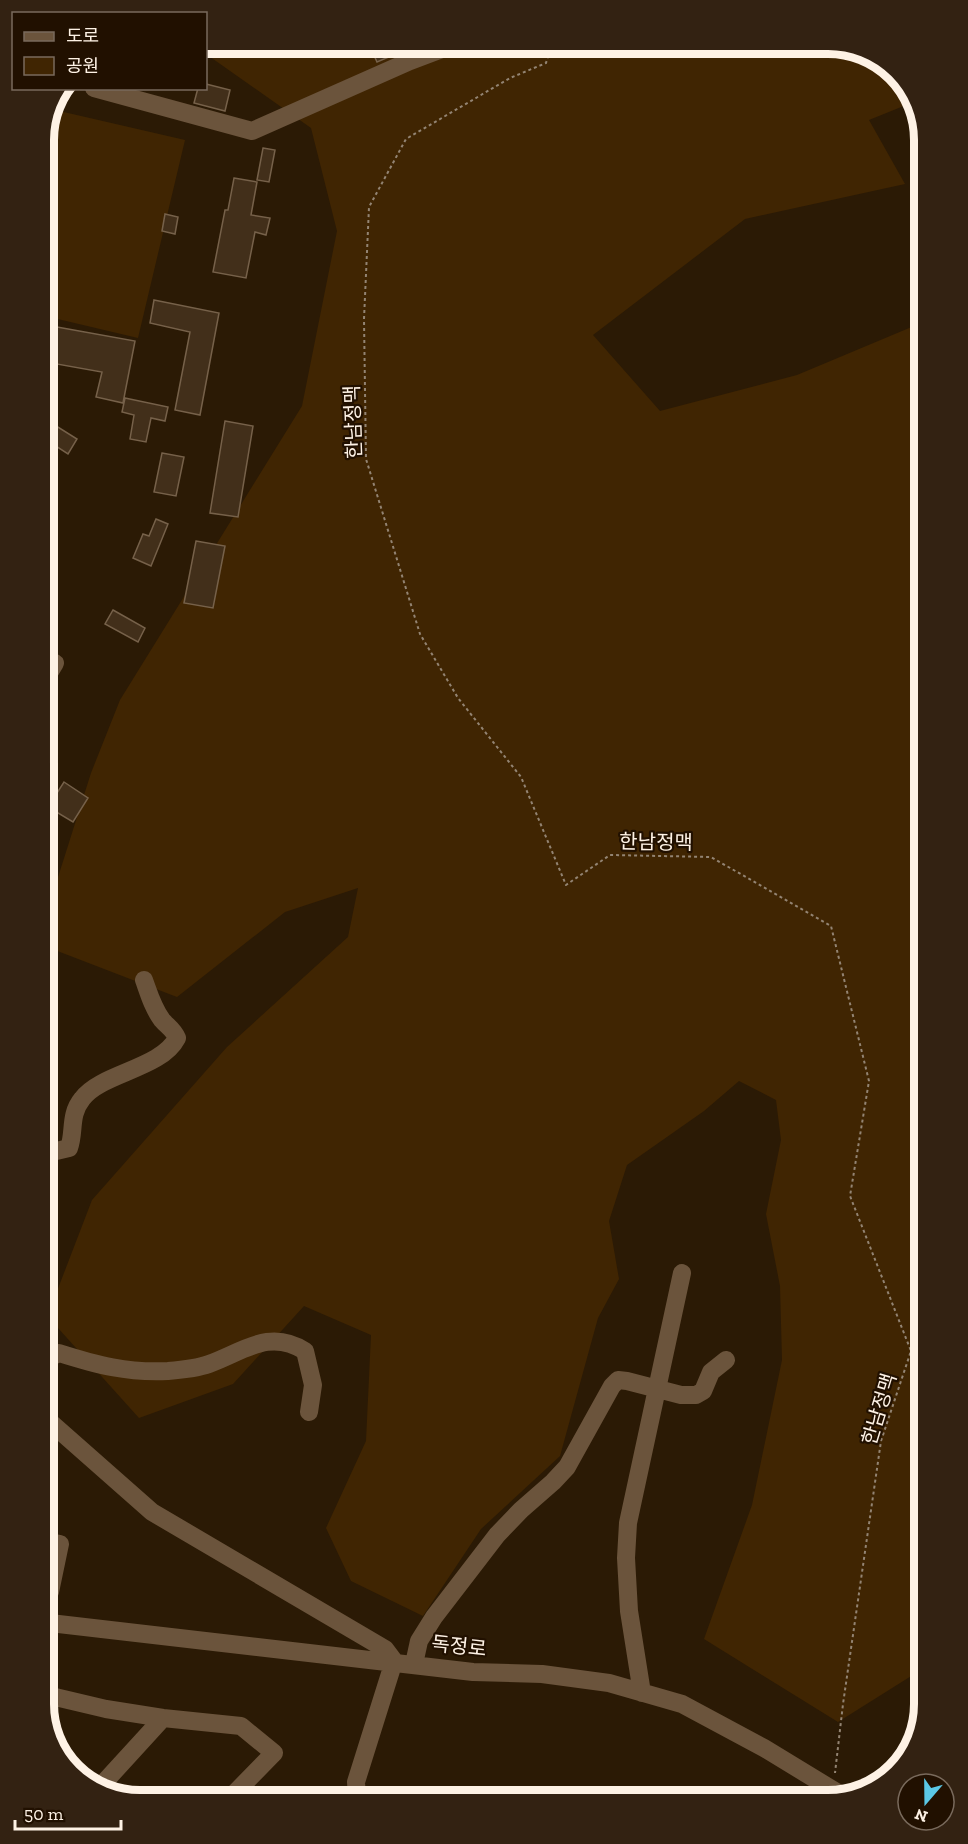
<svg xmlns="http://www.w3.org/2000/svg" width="968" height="1844" font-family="'Zilla Slab','Noto Sans KR',serif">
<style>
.green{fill:#402502}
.building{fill:#422f1a;stroke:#76614a;stroke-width:1.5}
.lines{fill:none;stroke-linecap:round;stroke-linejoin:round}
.path{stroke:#938473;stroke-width:2;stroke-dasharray:3 3;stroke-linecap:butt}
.minor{stroke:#6b543c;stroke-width:18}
.labels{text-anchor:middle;stroke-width:4.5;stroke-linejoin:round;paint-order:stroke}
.street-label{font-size:20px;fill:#fef2e5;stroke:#211000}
.rim{fill:none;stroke:#fef2e5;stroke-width:8}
</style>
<rect width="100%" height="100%" fill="#2b1a05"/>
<path class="green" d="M206,44h629l47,16 34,41 -47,19 36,64 -160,35 -152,116 67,76 137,-36 117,-49h4l6,1337 -8,10 -78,49 -134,-83 48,-134 30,-145 -2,-74 -14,-72 15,-74 -5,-40 -37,-19 -35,30 -77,54 -18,56 10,58 -21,39 -38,138 -79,73 -58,87 -72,-35 -25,-53 40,-87 5,-106 -67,-29 -71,78 -94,34 -90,-100v-6l43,-112 135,-153 121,-110 10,-49 -73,24 -108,85 -130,-50v-35l44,-139 29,-73 182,-294 35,-175 -26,-103 -105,-74z
M55,110l130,30 -47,198 -93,-22 -1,-162z"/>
<path class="building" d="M369,44h50l-42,18z
M206,84l24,6 -5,21 -31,-8 4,-15h8z
M263,148l12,2 -6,32 -12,-2z
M234,178l23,4 -6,33 19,3 -4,17 -11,-3 -9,46 -33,-6 12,-62h3z
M165,214l13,3 -3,17 -13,-3z
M154,300l65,13 -19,102 -25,-5 15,-78 -40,-9z
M57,327l78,14 -12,62 -27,-6 6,-25 -51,-9z
M125,398l43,9 -3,14 -14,-3 -5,24 -16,-3 4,-24 -12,-3z
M45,419l32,20 -9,15 -23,-15z
M225,421l28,5 -15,91 -28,-4z
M162,453l22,4 -8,39 -22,-4z
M156,519l12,5 -17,42 -18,-8 10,-24 6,2z
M196,541l29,5 -12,62 -29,-5z
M113,610l32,18 -7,14 -33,-18z
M64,782l24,16 -15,24 -25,-15z"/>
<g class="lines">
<path class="path" d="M552,44l-6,19 -36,15 -104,61 -37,68 -5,112 2,140 54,175 38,64 63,79 45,108 44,-30 101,2 120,69 38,155 -19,115 61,155 -30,90 -38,263 -8,69"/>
<path class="minor" d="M94,88l158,43 158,-70 45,-17
M46,658l9,5 -9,15
M48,1153l21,-5c6,-16 0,-33 13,-49 19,-26 79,-30 95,-61 -3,-8 -10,-12 -15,-18 -9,-12 -13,-26 -18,-40
M49,1360l2,-3 8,-4c38,12 68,20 109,18 12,-1 30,-3 41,-7 34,-12 60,-36 96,-13l8,34 -4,27
M50,1422l102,90 233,137 9,12
M50,1542l10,2 -10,48
M50,1623l423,49 69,2 67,9 73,21 82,44 74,45
M414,1664l5,-23 15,-24 63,-82 24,-25 32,-28 14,-15 45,-81 6,-6 9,1 54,14h15l7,-4 8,-19 15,-12
M642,1693l-13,-82 -3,-53 2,-35 54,-250
M51,1696l55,13 57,9 78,8 33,27 -45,46
M99,1788l64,-70
M357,1798l-1,-16 38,-121"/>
</g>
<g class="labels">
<g class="street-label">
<text transform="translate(353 422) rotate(-92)" y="7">한남정맥</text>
<text transform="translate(656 842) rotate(1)" y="7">한남정맥</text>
<text transform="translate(879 1409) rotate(-73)" y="7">한남정맥</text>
<text transform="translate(459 1646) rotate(6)" y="7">독정로</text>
</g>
</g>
<path d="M0 0H968V1844H0ZM140 54H828A86 86 0 0 1 914 140V1704A86 86 0 0 1 828 1790H140A86 86 0 0 1 54 1704V140A86 86 0 0 1 140 54Z" fill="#332212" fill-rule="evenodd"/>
<path class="rim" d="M140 54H828A86 86 0 0 1 914 140V1704A86 86 0 0 1 828 1790H140A86 86 0 0 1 54 1704V140A86 86 0 0 1 140 54Z"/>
<rect x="12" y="12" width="195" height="78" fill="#211000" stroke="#796a5c" stroke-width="1.5"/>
<rect x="24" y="32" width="30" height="9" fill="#6b543c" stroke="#796a5c" stroke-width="1.5"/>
<text x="66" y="42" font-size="18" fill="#fef2e5">도로</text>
<rect x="24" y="57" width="30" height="18" fill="#402502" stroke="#796a5c" stroke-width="1.5"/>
<text x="66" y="72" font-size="18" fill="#fef2e5">공원</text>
<g transform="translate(926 1802) rotate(200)"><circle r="28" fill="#211000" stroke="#796a5c" stroke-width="1.5"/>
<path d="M0-4.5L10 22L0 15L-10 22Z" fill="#5bc8e6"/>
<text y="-9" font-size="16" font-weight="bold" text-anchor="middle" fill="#fef2e5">N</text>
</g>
<path d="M15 1820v9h106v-9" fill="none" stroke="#fef2e5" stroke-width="3"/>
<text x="24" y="1820" font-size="18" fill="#fef2e5" stroke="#211000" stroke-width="4.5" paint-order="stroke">50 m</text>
</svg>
